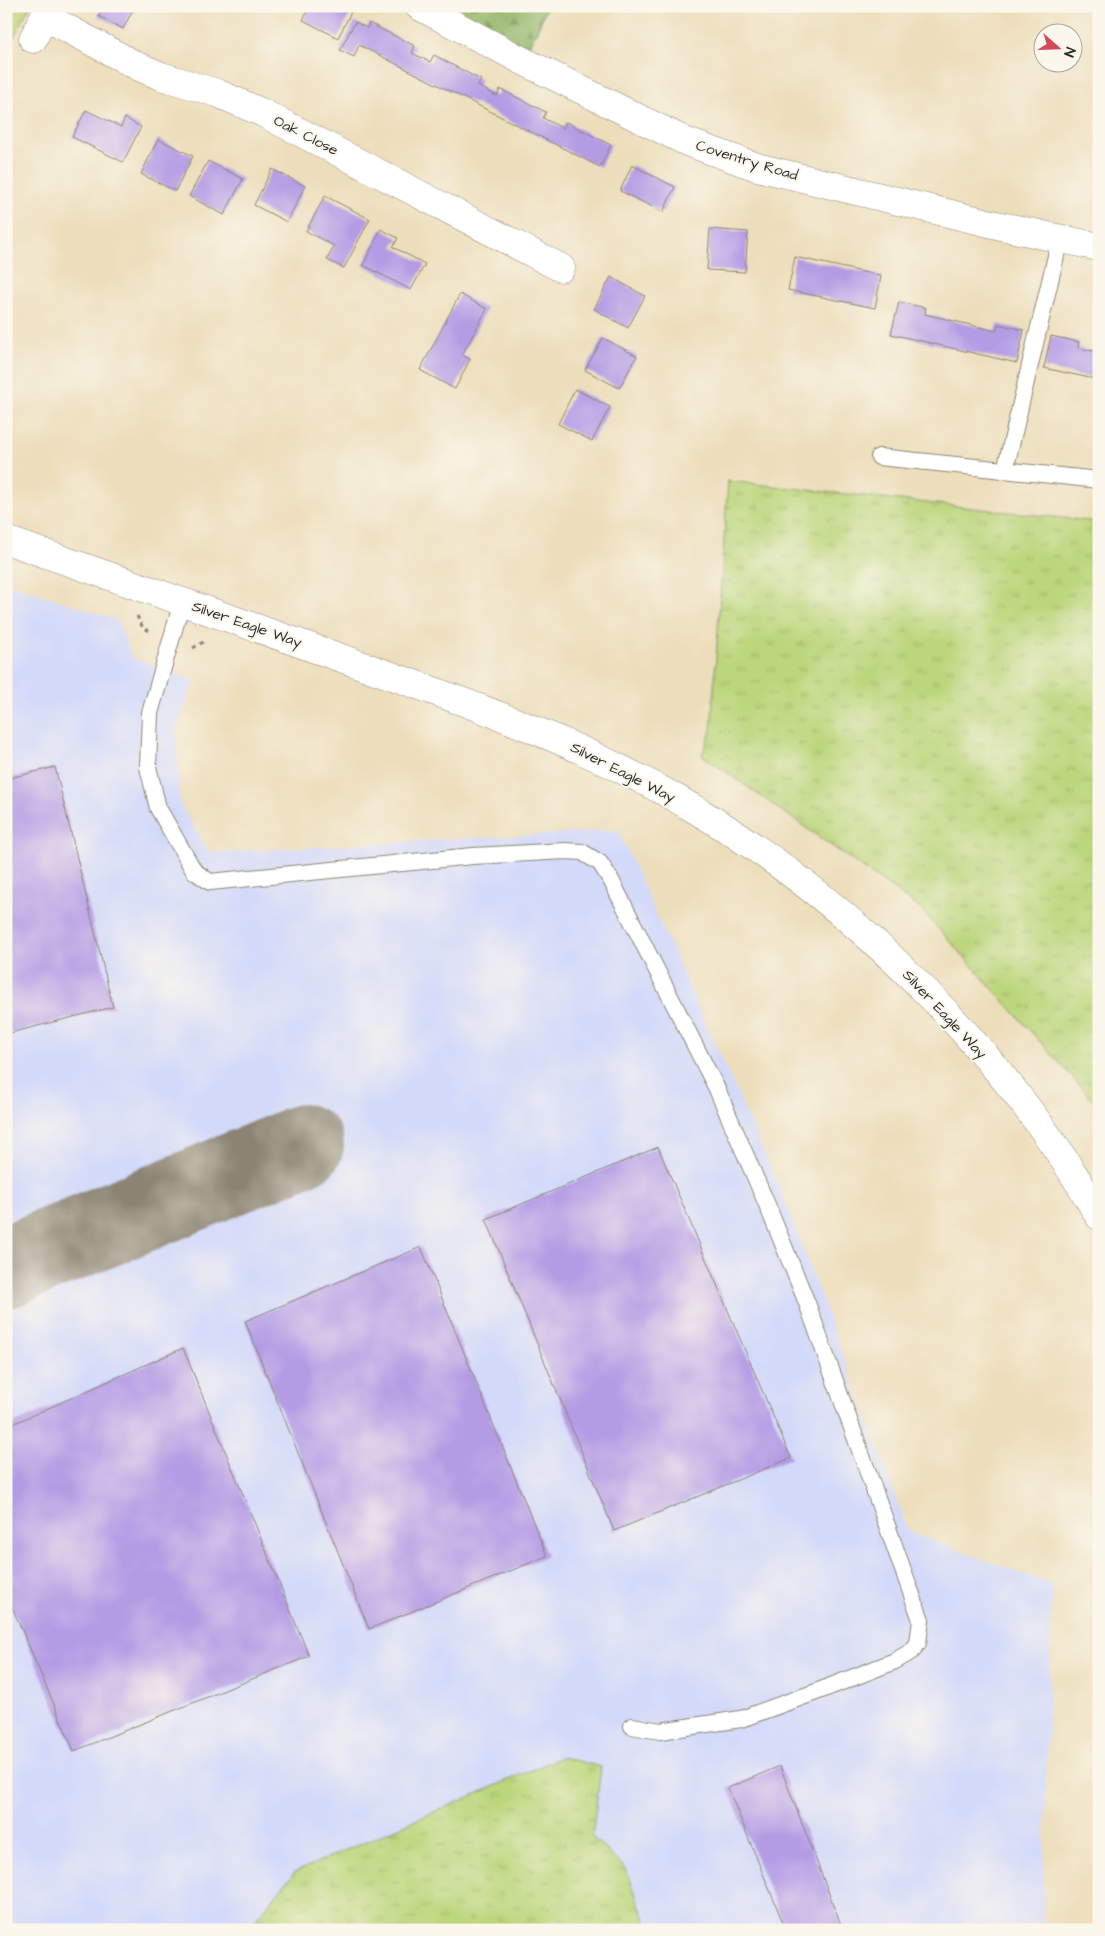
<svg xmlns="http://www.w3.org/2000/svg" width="1105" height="1936" font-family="'Architects Daughter',sans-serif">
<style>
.built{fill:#d3d9f9}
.grass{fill:url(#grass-tufts);stroke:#748054}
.forest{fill:url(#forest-firs);stroke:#60714c}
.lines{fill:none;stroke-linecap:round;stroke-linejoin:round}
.taxiway{stroke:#8c8473;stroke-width:82}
.building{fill:#b49ce5}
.service-casing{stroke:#8c8473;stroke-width:18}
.minor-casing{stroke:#8c8473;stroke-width:29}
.tertiary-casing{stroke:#8c8473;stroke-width:29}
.path{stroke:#8c8473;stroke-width:3;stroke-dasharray:4 4;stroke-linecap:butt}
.service{stroke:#fff;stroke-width:16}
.minor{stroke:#fff;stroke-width:28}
.tertiary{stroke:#fff;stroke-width:28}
.labels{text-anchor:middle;stroke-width:4;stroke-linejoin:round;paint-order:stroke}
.street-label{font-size:15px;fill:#2b2b2b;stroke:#fbf7ec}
</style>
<defs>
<pattern id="grass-tufts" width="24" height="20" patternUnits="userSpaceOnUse" patternTransform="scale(1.25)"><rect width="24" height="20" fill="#bcd67c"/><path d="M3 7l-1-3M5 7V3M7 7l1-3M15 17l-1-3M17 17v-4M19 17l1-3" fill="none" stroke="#a2b86b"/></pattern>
<pattern id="forest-firs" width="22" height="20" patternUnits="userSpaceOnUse" patternTransform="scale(1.25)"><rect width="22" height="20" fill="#95b76c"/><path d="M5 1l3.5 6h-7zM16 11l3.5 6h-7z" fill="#7a9559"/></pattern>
</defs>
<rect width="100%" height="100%" fill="#fbf7ec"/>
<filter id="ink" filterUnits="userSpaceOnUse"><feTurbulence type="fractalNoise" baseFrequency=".02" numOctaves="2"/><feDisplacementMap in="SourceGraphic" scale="10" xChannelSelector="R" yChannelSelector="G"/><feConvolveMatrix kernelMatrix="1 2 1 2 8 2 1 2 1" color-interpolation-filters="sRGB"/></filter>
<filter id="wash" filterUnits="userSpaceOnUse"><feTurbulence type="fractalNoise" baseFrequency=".0096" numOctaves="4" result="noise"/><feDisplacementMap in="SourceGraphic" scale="20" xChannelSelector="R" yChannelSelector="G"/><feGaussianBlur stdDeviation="1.12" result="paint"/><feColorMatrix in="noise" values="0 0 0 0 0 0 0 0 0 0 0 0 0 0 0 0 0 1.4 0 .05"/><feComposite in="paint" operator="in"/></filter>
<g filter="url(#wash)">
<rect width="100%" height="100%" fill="#eddebb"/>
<path class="built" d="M6,583l111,37 15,37 62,24 -18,50 4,73 30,49 408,-23 162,358 129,344 143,53 -10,345h-1036z"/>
<path class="grass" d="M6,6h24l-24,46z
M728,481l371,41v588l-8,-12 -171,-190 -218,-153 9,-24z
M562,1757l39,10 -9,70 34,32 23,61h-402l48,-58z"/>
<path class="forest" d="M420,6h127l-10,25 -16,29z"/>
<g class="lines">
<path class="taxiway" d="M6,1267l297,-122"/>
</g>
<g id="blocks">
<path class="building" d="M103,6h32l-12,23 -25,-13z
M310,6h31l10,6 -13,26 -35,-18z
M355,22l12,6 2,-5 46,23 -3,7 18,9 4,-7 26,14 21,11 -3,6 19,10 3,-7 46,23 -3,6 11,6 9,4 3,-6 45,23 -11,22 -241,-122 -5,12 -14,-7z
M86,110l35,17 4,-9 16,9 -18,35 -51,-25z
M158,139l35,17 -18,35 -34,-17z
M208,161l35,18 -19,36 -35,-19z
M632,165l43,22 -12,25 -43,-21z
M272,169l33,17 -18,36 -33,-17z
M325,196l45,23 -26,49 -17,-8 7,-14 -28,-15z
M381,229l17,9 -5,9 32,17 -14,26 -48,-25z
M710,229l38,3 -3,40 -38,-2z
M795,257l86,19 -6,32 -87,-18z
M611,277l34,19 -17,32 -34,-19z
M460,294l27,15 -25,46 8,4 -15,30 -35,-19z
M899,302l27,6 -1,6 71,17 2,-7 26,6 -7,33 -126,-29z
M1051,336l28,6 -1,6 21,4v28l-55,-12z
M603,338l34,18 -18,32 -34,-18z
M575,389l35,18 -18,34 -34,-17z
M55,767l58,240 -107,27v-255z
M658,1147l133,311 -177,73 -128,-312z
M421,1247l126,309 -178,73 -124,-308z
M183,1348l126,308 -235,95 -68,-158v-166z
M780,1766l63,164h-57l-58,-142z"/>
</g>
</g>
<g filter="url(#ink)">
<use href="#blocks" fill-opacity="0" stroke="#8c8473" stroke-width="1"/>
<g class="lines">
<g class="service-casing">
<path id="service" d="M879,457l220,23
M1005,470l55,-231
M182,602l-32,111 -2,54 10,41 36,63 16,11 263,-26 92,-5 17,1 18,11 11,17 106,209 51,118 39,96 114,317 -3,23 -6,8 -17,10 -79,31 -75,27 -81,12 -28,-5"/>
</g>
<g class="minor-casing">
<path id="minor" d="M44,16l93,50 24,10 56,17 46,20 298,155
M33,39l16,-33"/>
</g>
<g class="tertiary-casing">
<path id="tertiary" d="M419,6l102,54 166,82 70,25 244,59 98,21
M6,540c113,39 225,79 338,119 119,42 238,83 347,148 161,94 315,247 408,409"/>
</g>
<path class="path" d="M137,616l6,12 7,3
M193,648l12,-7"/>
<use href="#service" class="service"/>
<use href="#minor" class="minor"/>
<use href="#tertiary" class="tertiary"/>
</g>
</g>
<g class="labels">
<g class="street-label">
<text transform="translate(306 135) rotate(27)" y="5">Oak Close</text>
<text transform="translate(747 160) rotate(17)" y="5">Coventry Road</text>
<text transform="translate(247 624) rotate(19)" y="5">Silver Eagle Way</text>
<text transform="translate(623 772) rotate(27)" y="5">Silver Eagle Way</text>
<text transform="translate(945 1014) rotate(47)" y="5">Silver Eagle Way</text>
</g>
</g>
<rect width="1105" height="1936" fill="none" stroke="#fbf7ec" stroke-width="25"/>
<g transform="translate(1058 48) rotate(110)"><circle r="24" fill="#fbf7ec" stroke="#a8a59f"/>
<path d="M0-4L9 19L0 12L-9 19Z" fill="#d1495b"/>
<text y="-8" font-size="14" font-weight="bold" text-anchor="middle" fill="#2b2b2b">N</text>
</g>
</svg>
